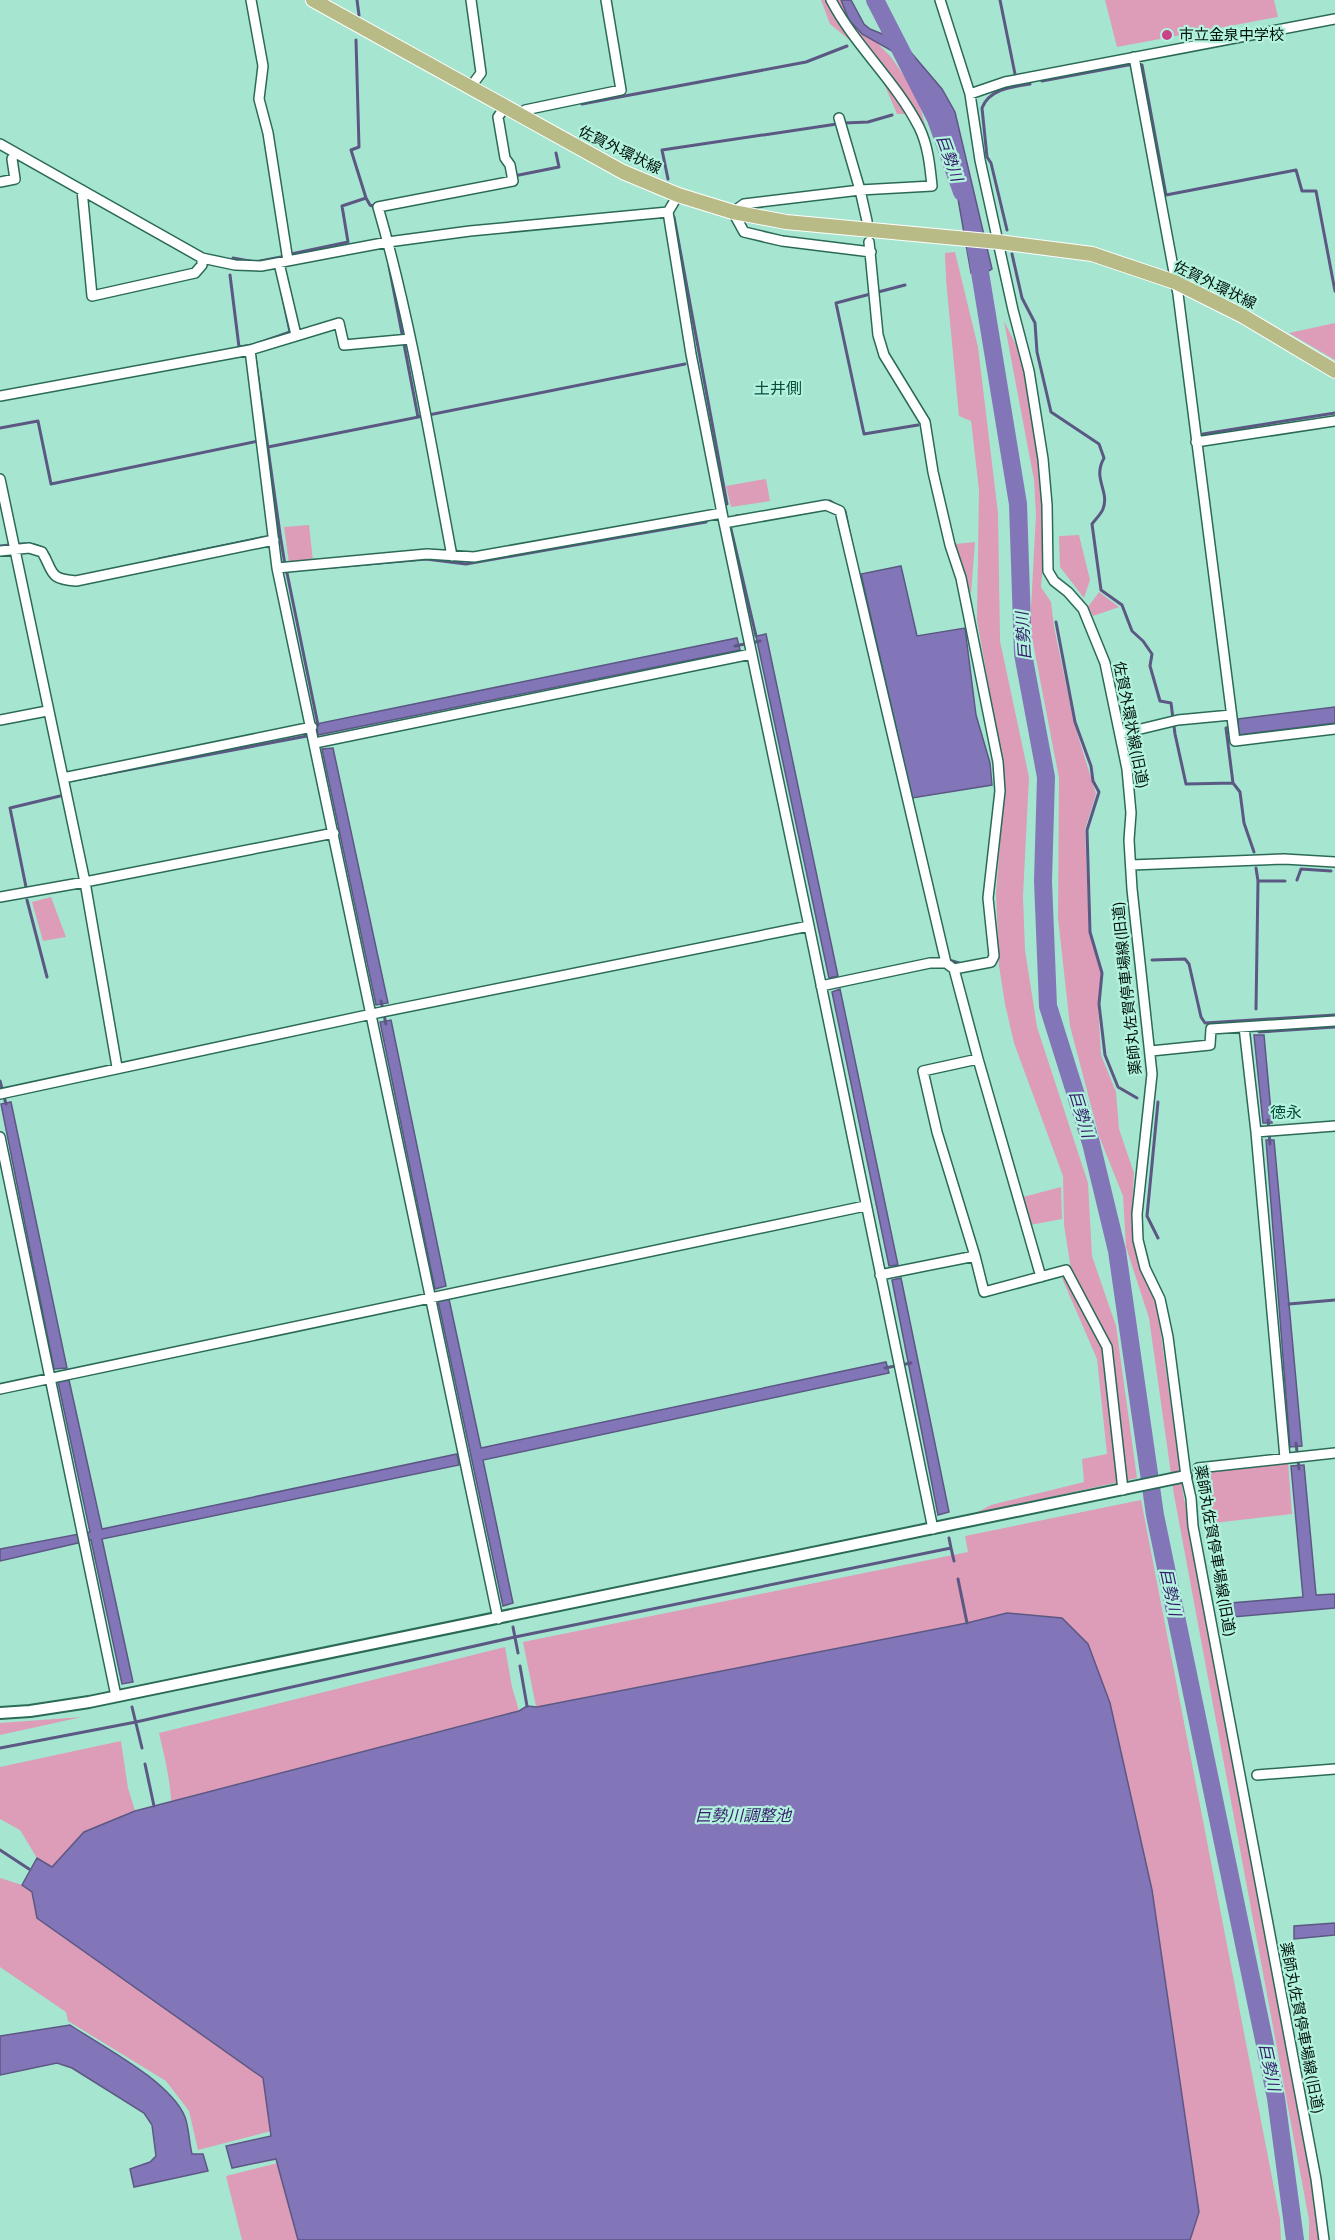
<svg xmlns="http://www.w3.org/2000/svg" width="1335" height="2240" font-family="Mulish,'Noto Sans JP',sans-serif">
<style>
.green{fill:#dd9cb7}
.water{fill:#8376b8;stroke:#5c5884;stroke-width:1.5}
.lines{fill:none;stroke-linecap:round;stroke-linejoin:round}
.stream{stroke:#5c5884;stroke-width:3}
.river{stroke:#8376b8;stroke-width:18}
.minor-casing{stroke:#2b6a58;stroke-width:12}
.tertiary-casing{stroke:#2b6a58;stroke-width:14}
.primary-casing{stroke:#fff;stroke-width:16}
.minor{stroke:#fff;stroke-width:9}
.tertiary{stroke:#fff;stroke-width:10}
.primary{stroke:#b8bb86;stroke-width:14}
.poi-dot{fill:#c84387;stroke:#b3f3de;stroke-width:2}
.labels{text-anchor:middle;stroke-width:4.5;stroke-linejoin:round;paint-order:stroke}
.poi-label{font-size:15px;fill:#00120c;stroke:#b3f3de;text-anchor:start}
.street-label{font-size:15px;fill:#00120c;stroke:#b3f3de}
.water-label{font-size:16px;font-style:italic;fill:#351b6a;stroke:#b3f3de}
.neighbourhood-label{font-size:16px;fill:#074e3e;stroke:#b3f3de}
</style>
<rect width="100%" height="100%" fill="#a6e6d1"/>
<path class="green" d="M821,0h22l8,16 40,41 26,38 17,64 -7,2 -9,-28 -11,-19h-10l-17,-40 -23,-28 -27,-22z
M1105,0h169l4,17 -161,30z
M955,252l23,95 20,166 2,128 29,136 -6,119 2,54 12,77 51,156 4,73 24,70 21,152 -163,36 17,-9 93,-23 -2,-23 25,-5 -10,-95 -35,-81 9,-9 -7,-44 -1,-49 -49,-133 -9,-39 -6,-38 -3,-73 9,-114 -28,-159 2,-130 -8,-69 -12,-5 -13,-136 -1,-27z
M1004,321l16,32 22,121 2,77 -3,36 10,15 3,25 20,96 22,71 -11,35 4,104 12,41 -3,30 3,51 15,37 3,37 15,44 -3,51 10,45 16,37 26,187 127,670 10,77h-11v-20l-135,-725 -25,-177 -23,-71 -3,-51 -24,-60 -29,-110 -12,-108 1,-140 -29,-151 6,-113 -2,-34z
M1335,323v37l-46,-27z
M766,479l4,22 -39,6 -5,-21z
M309,525l4,36 -24,2 -5,-36z
M1079,535l11,45 -6,18 -24,-31 -1,-31z
M975,542l-4,52 -16,-50z
M1099,592l20,15 -26,9 -5,-9z
M51,897l15,40 -23,4 -11,-39z
M1061,1187l1,32 -32,6 -7,-28z
M1288,1462l4,52 -78,9 -8,-51z
M1141,1500l139,719 1,21h-115l-994,-407c1,-38 -4,-63 -13,-100l346,-86 7,40 7,24 27,45 -23,-114 445,-90 -3,-16z
M82,1717l-82,18v-12z
M121,1741l7,47 7,23 19,32 109,235 8,53 -73,19 -9,-39 -23,-30 -98,-60 -2,-9 -66,-45v-89l22,7 10,7 20,-24 -15,-10 -17,-28 -20,-11v-52z
M278,2163l19,75 5,2h-60l-16,-64z"/>
<path class="water" d="M841,0h10l13,24 6,5 32,13 40,47 13,23 37,157 -5,3 -16,1 -14,-80 -3,-7v-16l-10,-49 -7,-15 -29,-42 -14,-12 -32,-18 -13,-14z
M901,566l16,70 48,-8 11,87 14,48 2,22 -80,13 -51,-224z
M766,634l72,342 -9,2 -73,-342z
M737,638l3,12 -422,85 -2,-11z
M1335,707v16l-97,12v-16z
M333,748l55,255 -12,2 -54,-256z
M840,989l58,276 -9,1 -57,-274z
M391,1020l55,266 -11,3 -55,-267z
M1254,1035h10l8,88h-9z
M11,1102l56,266 -13,1 -53,-265z
M1266,1140h8l28,306 -12,1z
M901,1278l48,234 -11,3 -46,-235z
M449,1299l32,149 405,-86 3,11 -406,87 30,143 -10,3 -65,-305z
M69,1380l33,149 355,-75 2,11 -357,74 31,143 -11,2 -31,-144 -91,21v-12l90,-17 -32,-150z
M1304,1465l12,130 19,-1v14l-102,9 -2,-14 72,-6 -12,-131z
M1007,1613l55,5 26,26 22,59 42,187 47,322 -9,28h-892l-22,-81 -44,9 -6,-22 45,-10 -8,-58 -226,-160 -5,-26 -10,-7 15,-27 15,9 32,-35 51,-21 384,-100 8,-5 10,1 430,-84z
M1335,1923v12l-41,4v-13z
M70,2025c33,22 100,56 115,92 4,11 4,25 7,37h11l5,17 -74,16 -4,-18 20,-7 6,-6 -4,-31 -8,-12 -72,-45 -15,-5 -57,12v-39z"/>
<g class="lines">
<path class="stream" d="M357,0l2,15
M1000,0l15,74
M356,40l3,107 -8,3 15,48 4,7 5,2
M1042,81l86,-16h14l24,130 130,-25 6,21h14l19,100
M582,104l224,-42 41,-16
M844,123l24,-1 24,-7
M514,176l45,-9 -3,-14
M668,179l-6,-29 175,-26
M674,217l53,287
M1007,230l-16,-67 -4,-6 -5,-49c7,-19 30,-21 48,-24
M291,254l57,-12 -6,-36 24,-8
M1012,254l10,44 13,25 2,29 14,60 48,32 5,14c-12,21 6,33 -1,51 -2,5 -8,11 -11,15l9,66 21,15 10,26 11,10 9,13 -2,12 10,35 11,2 4,31 11,50 47,-1 7,9 4,31 10,29
M233,258l22,4 26,-5
M389,266l29,151
M230,275l9,72 14,-2 37,-13 -9,-43
M905,285l-69,18 28,131 54,-9
M254,349l26,185
M0,428l38,-7 13,63 207,-43
M1203,434l132,-21
M268,447l417,-83
M824,502l6,-1 15,10 5,25
M736,516l10,-1
M731,529l25,107
M0,546c18,-2 47,-8 51,16
M159,559l121,-25 5,31
M286,571l140,-12 40,5 240,-42
M287,573l31,152
M1056,622l19,100 16,44 2,15 6,11 -12,38 3,102 12,41 -3,31 6,51 13,32 19,11
M735,646l25,-5
M1232,727l-6,1 7,55
M69,781l238,-45
M1256,868l2,13 -2,128
M1297,880l4,-11 30,2
M1258,881h27
M26,887l-16,-79 50,-12
M27,900l20,77
M949,960l13,4
M1152,960l33,-1 4,5 12,53 4,6 130,-8
M381,1001l5,23
M1259,1032l76,-5
M0,1081l6,23
M1158,1102l-11,114 11,22
M1268,1120l2,24
M1289,1304l46,-4
M885,1368l26,-5
M1296,1443l3,26
M951,1548l3,13
M958,1579l9,44
M513,1627l5,26
M520,1666l7,40
M132,1707l10,41
M0,1748l136,-26 379,-85 436,-89 -2,-10
M145,1764l9,42
M0,1850l29,19"/>
<path class="river" d="M875,0l61,119 26,73
M976,248l42,256 5,150 23,123 -3,104 5,125 43,137 26,108 38,264 121,583 19,142"/>
<g class="minor-casing">
<path id="minor" d="M251,0l12,66 -4,33 9,34 20,128
M471,0l10,73 -6,8 -1,9
M831,0c24,46 64,80 88,127 9,18 11,39 13,59l-72,4 -116,14 -11,8 11,20 38,9 89,11
M940,0l30,94 10,66 33,150 16,61 14,88 4,46 1,66 6,10 14,11 15,17 22,54 22,106 4,44 -2,27 3,49 20,185 -15,140 1,26 7,28 15,31 8,38 18,139 5,22 2,28 123,653 8,61
M1134,57l44,237 57,447 100,-12
M970,94l35,-12 330,-63
M521,116l4,-6 96,-20 -15,-90
M839,118l21,72 7,31
M0,144l202,114 33,7 26,1 127,-24 82,-11 198,-19
M0,182l15,-3 -3,-20 3,-6
M82,190l10,106 103,-23 7,-8v-7
M678,195l-10,17 23,142 31,159 87,413 124,603
M869,242l9,93 6,20 41,67 8,50 17,73 11,33 37,184 2,29 -12,107 6,58 -3,6 -37,7
M279,263l17,72
M250,350l27,218 221,1051
M0,396l250,-46 89,-27 5,22 66,-6
M1196,442l139,-21
M0,479l85,403 32,185
M724,523l102,-18 14,6 106,452
M0,551l29,-3 13,4c12,20 6,27 34,29l198,-41
M452,556c-22,-116 -41,-235 -74,-349l135,-26 -3,-16 -5,-7 -7,-41 7,-10
M277,568l150,-14 47,3 248,-44
M0,720l47,-9
M1120,734l58,-14 53,-5
M315,743l436,-89
M63,778l249,-51
M1131,865l153,-6 51,3
M0,897l85,-15 249,-49
M821,986l109,-23h16l8,6 24,90 63,218
M1244,1027l12,105 29,326
M1151,1051l59,-6 1,-16 124,-8
M0,1094l372,-80 437,-88
M1256,1132l79,-6
M0,1137l116,559
M975,1256l-38,-124 -14,-61 55,-12
M880,1275l95,-19 9,36 82,-22 41,77 16,143
M0,1389l865,-183
M1198,1468l137,-15
M1257,1775l78,-6"/>
</g>
<g class="tertiary-casing">
<path id="tertiary" d="M0,1713l30,-2 59,-9 1097,-226"/>
</g>
<g class="primary-casing">
<path id="primary" d="M313,0l310,172 55,23 55,17 53,10 213,20 93,12 83,28 68,34 92,55"/>
</g>
<use href="#minor" class="minor"/>
<use href="#tertiary" class="tertiary"/>
<use href="#primary" class="primary"/>
</g>
<circle class="poi-dot" cx="1167" cy="35" r="6"/>
<g class="labels">
<g class="poi-label">
<text x="1179" y="40">市立金泉中学校</text>
</g>
<g class="street-label">
<text transform="translate(620 150) rotate(26)" y="5">佐賀外環状線</text>
<text transform="translate(1215 285) rotate(26)" y="5">佐賀外環状線</text>
<text transform="translate(1131 725) rotate(79)" y="5">佐賀外環状線(旧道)</text>
<text transform="translate(1127 988) rotate(-96)" y="5">薬師丸佐賀停車場線(旧道)</text>
<text transform="translate(1215 1551) rotate(80)" y="5">薬師丸佐賀停車場線(旧道)</text>
<text transform="translate(1302 2028) rotate(79)" y="5">薬師丸佐賀停車場線(旧道)</text>
</g>
<g class="water-label">
<text transform="translate(950 158) rotate(70)" y="6">巨勢川</text>
<text transform="translate(1023 636) rotate(-94)" y="6">巨勢川</text>
<text transform="translate(1082 1114) rotate(73)" y="6">巨勢川</text>
<text transform="translate(1171 1592) rotate(78)" y="6">巨勢川</text>
<text x="743" y="1821">巨勢川調整池</text>
<text transform="translate(1270 2067) rotate(78)" y="6">巨勢川</text>
</g>
<g class="neighbourhood-label">
<text x="778" y="394">土井側</text>
<text x="1286" y="1118">徳永</text>
</g>
</g>
</svg>
